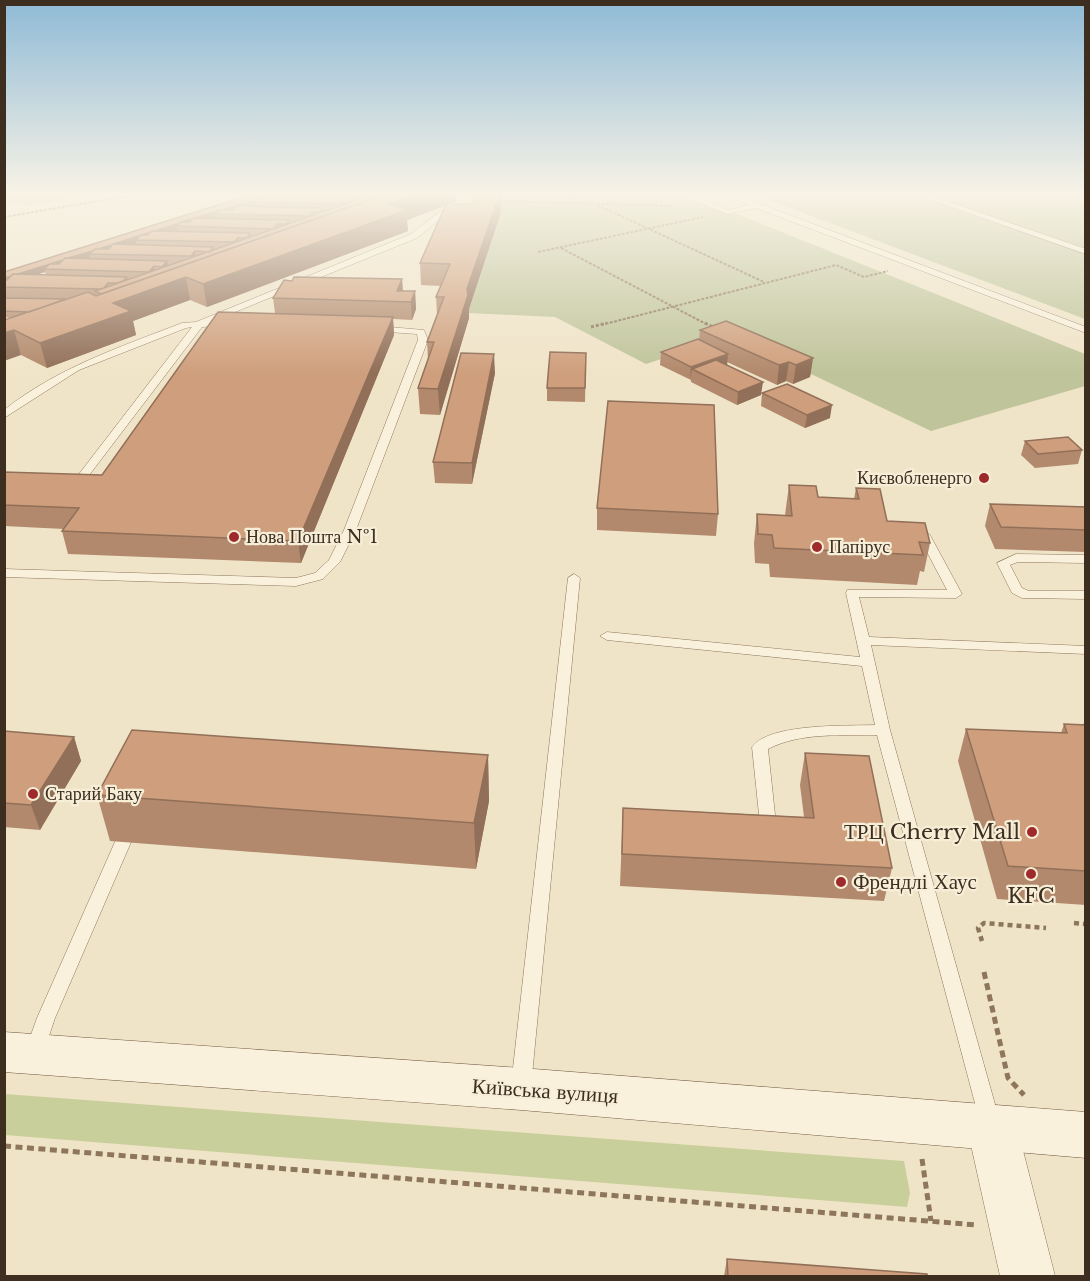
<svg xmlns="http://www.w3.org/2000/svg" width="1090" height="1281" font-family="'Libre Baskerville',serif">
<style>
.green{fill:#c9cf9b}
.cemetery{fill:#bfc49a}
.lines{fill:none;stroke-linecap:round;stroke-linejoin:round}
.service-casing{stroke:#8d765c;stroke-width:1}
.tertiary-casing{stroke:#8d765c;stroke-width:1}
.secondary-casing{stroke:#6f573f;stroke-width:1}
.path-far3{stroke:#8d765c;stroke-width:2;stroke-dasharray:3 1.5;stroke-linecap:butt}
.path-far2{stroke:#8d765c;stroke-width:3;stroke-dasharray:3 2;stroke-linecap:butt}
.path-far1{stroke:#8d765c;stroke-width:4.5;stroke-dasharray:5 4;stroke-linecap:butt}
.path{stroke:#8d765c;stroke-width:5;stroke-dasharray:7 4.5;stroke-linecap:butt}
.service{fill:#faf1dc;fill-rule:evenodd}
.tertiary{fill:#faf1dc;fill-rule:evenodd}
.secondary{fill:#faf1dc;fill-rule:evenodd}
.wall{fill:#b2896c;fill-rule:evenodd}
.shaded-wall{fill:#916f58}
.building{fill:#cf9f7d;stroke:#916f58;stroke-width:1.5}
.poi-dot{fill:#9e2a2b;stroke:#f7eed8;stroke-width:2}
.labels{text-anchor:middle;stroke-width:4.5;stroke-linejoin:round;paint-order:stroke}
.poi-label{font-size:18px;fill:#3d2e20;stroke:#f7eed8;text-anchor:start}
.near-poi-label{font-size:21px;fill:#3d2e20;stroke:#f7eed8;text-anchor:end}
.near-street-label{font-size:21px;fill:#3d2e20;stroke:#f7eed8}
</style>
<rect width="100%" height="100%" fill="#f0e4c8"/>
<path class="green" d="M5,193h83l2,2 -59,10 -26,-2z
M5,1094l899,67 6,32 -3,14 -902,-72z"/>
<path class="cemetery" d="M468,193h217l400,161v32l-154,45 -200,-95 -85,28 -91,-47 -87,-4 33,-101z
M750,193h322l13,5v121z"/>
<g class="lines">
<g class="service-casing">
<path id="service" d="M675,193h11l42,17 21,-5 -29,-12h11l355,134v6l-330,-125 -29,6z
M912,193h11l163,56v5z
M442,210l7,2 -32,26 -204,83 16,-1 4,3 -1,2 -30,2 -115,151 -20,6 -6,-3 18,-7 113,-147 -6,1 -107,42 -75,48v-8c53,-42 116,-63 178,-87l14,-1 215,-88z
M377,326l47,4 4,10 -72,190 -16,32 -17,17 -27,7 -292,-9v-8l292,9 19,-5 14,-13 15,-30 74,-190 -1,-6 -43,-3v-4z
M924,531l6,4 32,59 -6,4 -97,-1 10,40 217,9v8l-215,-9 19,85 110,392 -3,7 -7,2 -7,-2 -3,-7 -103,-387c-37,1 -76,-3 -109,14l8,75 -2,4 -6,2 -6,-2 -2,-4 -8,-77c17,-24 95,-21 123,-22l-13,-59 -255,-26 -7,-4 7,-4 253,25 -14,-64 1,-3h100l-29,-55z
M1016,554l70,1v8l-68,-1 -8,3 12,23 7,3h57v8l-64,-1 -10,-5 -15,-30z
M574,574l6,4 -49,508 -3,6 -7,3 -7,-3 -3,-6 57,-508z
M130,820l6,2 2,4 -83,192 -13,39 -7,2 -7,-2 -3,-6 12,-33 85,-192 2,-4z"/>
</g>
<g class="tertiary-casing">
<path id="tertiary" d="M992,1104l18,7 7,16 38,149h-55l-33,-149 7,-16z"/>
</g>
<g class="secondary-casing">
<path id="secondary" d="M4,1032l517,36 565,44v46l-565,-48 -517,-38z"/>
</g>
<path class="path-far3" d="M566,193l8,7
M498,201l175,5
M597,205l167,77
M4,217l143,-24
M561,248l147,77
M538,252l165,-35
M601,325l235,-60 28,12 24,-6"/>
<path class="path-far2" d="M705,323l8,4
M591,327l16,-4"/>
<path class="path-far1" d="M1074,923l12,1
M982,941l-4,-13 6,-5 62,5"/>
<path class="path" d="M984,972l24,106 16,17
M4,1146l973,79
M922,1159l9,62"/>
<use href="#service" class="service"/>
<use href="#tertiary" class="tertiary"/>
<use href="#secondary" class="secondary"/>
</g>
<path class="wall" d="M256,193h201v8l-7,3h22l5,-11h24v19l-32,97v9l-29,97 -20,-1 -2,-26 10,-28 -1,-18 10,-28 -1,-17 5,-11 -20,-1 -1,-22 25,-57 -38,14 1,11 -201,76 -17,-7 -57,21 3,14 -89,33 -26,-13 -14,-36 5,-1 -8,-1v-45zM45,272l1,3h-10z
M402,279l1,12h12l1,18 -4,11 -19,-1 1,16 -93,228 -233,-9 -6,-23 2,-2 -60,-3v-54l98,3 173,-162 -2,-15z
M700,330l113,28 -3,19 -17,7 -7,-3 -9,4 -50,-23v3l34,30 -24,10 -46,-23v-2l-31,-15 1,-13 38,-12z
M586,353l-1,49 -38,-1v-13z
M495,373l-23,111 -37,-1 -2,-21z
M762,393l68,25 -25,10 -44,-22z
M1025,441l57,9 -4,14 -43,4 -14,-13z
M789,485l29,12 36,2 2,-11 31,33 43,22 -6,29 -4,-1 -3,14 -147,-8 -1,-13 -14,-1 -1,-20 3,-29 28,1z
M990,504l96,3v45l-91,-3 -10,-23z
M597,508l121,6 -2,22 -119,-6z
M1086,718v187l-89,-6 -39,-138 8,-32 95,4 3,-9 19,1z
M4,731l70,6 7,24 -41,69 -36,-3z
M805,753l87,115 -8,33 -264,-15 3,-78 181,9 -4,-32z
M488,755l1,46 -13,68 -366,-28 -13,-46z
M727,1259l200,17h-203z"/>
<path class="shaded-wall" d="M274,193l16,1 -36,8v3l-28,9h-11v4l-28,9 -10,-1v4l-32,10h-9v3l-35,11h-12l1,4 -38,12 -8,-1 1,3 -41,13v-7z
M395,193h62v8l-50,19 1,11 -201,76 -4,-23 -17,-7 4,23 -57,21 3,14 -89,33 -7,-25 69,-46 18,-20 2,10 20,-15 5,-6 2,11 8,-3 -2,-7 5,-6 2,12 23,-9 -1,-8 4,-5 2,12 13,-11 3,-5 2,9 19,-14 4,-4 2,10 10,-15 2,11 22,-15 3,-5 2,10 10,-14 1,10 19,-14 3,-4 2,10 7,-3 -1,-7 3,-4 1,10 23,-14 3,-4 1,9 10,-13v9z
M500,193h1v19l-32,97v9l-29,97 -2,-26 29,-100z
M402,279l1,18 -6,-6z
M415,291l1,18 -4,11 -1,-18z
M393,317l1,18 -93,228 -3,-22z
M14,330l7,25 -17,6v-28z
M494,354l1,19 -23,111v-21z
M728,354l-1,13 -35,2 -2,11 1,-13z
M813,358l-3,19 -17,7 3,-19z
M789,362l-3,19 -9,4 2,-20z
M763,382l-2,13 -24,10 1,-13z
M832,405l-2,13 -25,10 2,-13z
M74,737l7,24 -41,69 -9,-25z
M488,755l1,46 -13,68 -2,-46z"/>
<path class="building" d="M256,193h18l-4,1 -1,1 -8,3h-4l-1,1 -33,11h-4l-2,1 -21,7h-3l-1,1 -11,3 -1,1 -25,8h-3l-2,1 -51,17h-4l-2,2 -25,7h-3l-2,2 -45,14h-5l-2,2 -7,2v-6z
M377,193h12l-288,101 -6,-3z
M389,193h32l-32,11 18,6 -204,74 -17,-7 -73,26 18,8 -91,32 -26,-13 -10,3v-13l84,-28 8,4z
M477,193h23l-33,96 1,6 -30,94 -20,-1 16,-46h-7l17,-45h-8l14,-33 -30,-1 26,-59h26z
M270,194l91,2 -3,4h-8l-3,4 -93,-2 3,-4h10z
M236,206l87,2 -3,4h-8l-3,4 -94,-2 4,-4h14z
M193,218l96,2 -3,4h-9l-3,5 -97,-3 4,-4h9z
M152,231l98,2 -3,5h-9l-4,4 -98,-2 4,-5h8z
M113,244l100,3 -3,5 -15,-1 -4,5 -102,-2 6,-5h14z
M65,258l102,3 -5,6 -8,-1 -5,6 -105,-3 6,-5h9z
M13,274l114,3 -4,4 -6,2h-9l-4,5 -4,1 -96,-2v-7h3z
M294,277l108,2 -5,12h18l-4,11 -138,-4 11,-18 8,1z
M4,298l62,1 -37,13 -25,-1z
M218,312l175,5 -95,224 -236,-10 17,-23 -75,-3v-33l98,3z
M726,321l87,37 -17,7 -7,-3 -10,3 -79,-35z
M698,339l30,15 -37,13 -30,-15z
M550,352l36,1 -1,35h-38z
M461,353l33,1 -22,109 -39,-1z
M716,360l47,22 -25,10 -46,-23z
M787,384l45,21 -25,10 -45,-22z
M608,401l106,4 4,109 -121,-6z
M1068,437l14,13 -44,4 -13,-13z
M789,485l27,1 2,11 41,2 -3,-11 24,1 7,32 38,2 5,20 -11,-1 4,13 -149,-7 -2,-13 -14,-1 -1,-20 35,2z
M990,504l96,3v23l-85,-3z
M1064,724l22,1v146l-78,-5 -42,-137 101,4z
M132,730l356,25 -14,68 -377,-28z
M4,731l70,6 -43,68 -27,-2z
M805,753l64,3 23,112 -270,-14 1,-46 191,10z
M727,1259l200,15v2h-199z"/>
<linearGradient id="sky" x2="0" y2="1"><stop stop-color="#8fbad6"/><stop offset="0.52" stop-color="#f8f3e6"/><stop offset="1" stop-color="#f8f3e6" stop-opacity="0"/></linearGradient>
<rect width="1090" height="373" fill="url(#sky)"/>
<g class="poi-dot">
<circle cx="984" cy="478" r="6"/>
<circle cx="234" cy="537" r="6"/>
<circle cx="817" cy="547" r="6"/>
<circle cx="33" cy="794" r="6"/>
<circle cx="1032" cy="832" r="6"/>
<circle cx="1031" cy="874" r="6"/>
<circle cx="841" cy="882" r="6"/>
</g>
<g class="labels">
<g class="poi-label">
<text x="972" y="484" text-anchor="end">Києвобленерго</text>
<text x="246" y="543">Нова Пошта №1</text>
<text x="829" y="553">Папірус</text>
<text x="45" y="800">Старий Баку</text>
</g>
<g class="near-poi-label">
<text x="1020" y="839">ТРЦ Cherry Mall</text>
<text x="853" y="889" text-anchor="start">Френдлі Хаус</text>
<text x="1031" y="903" text-anchor="middle">KFC</text>
</g>
<g class="near-street-label">
<text transform="translate(545 1091) rotate(4)" y="7">Київська вулиця</text>
</g>
</g>
<rect width="1090" height="1281" fill="none" stroke="#3d2e20" stroke-width="12"/>
</svg>
